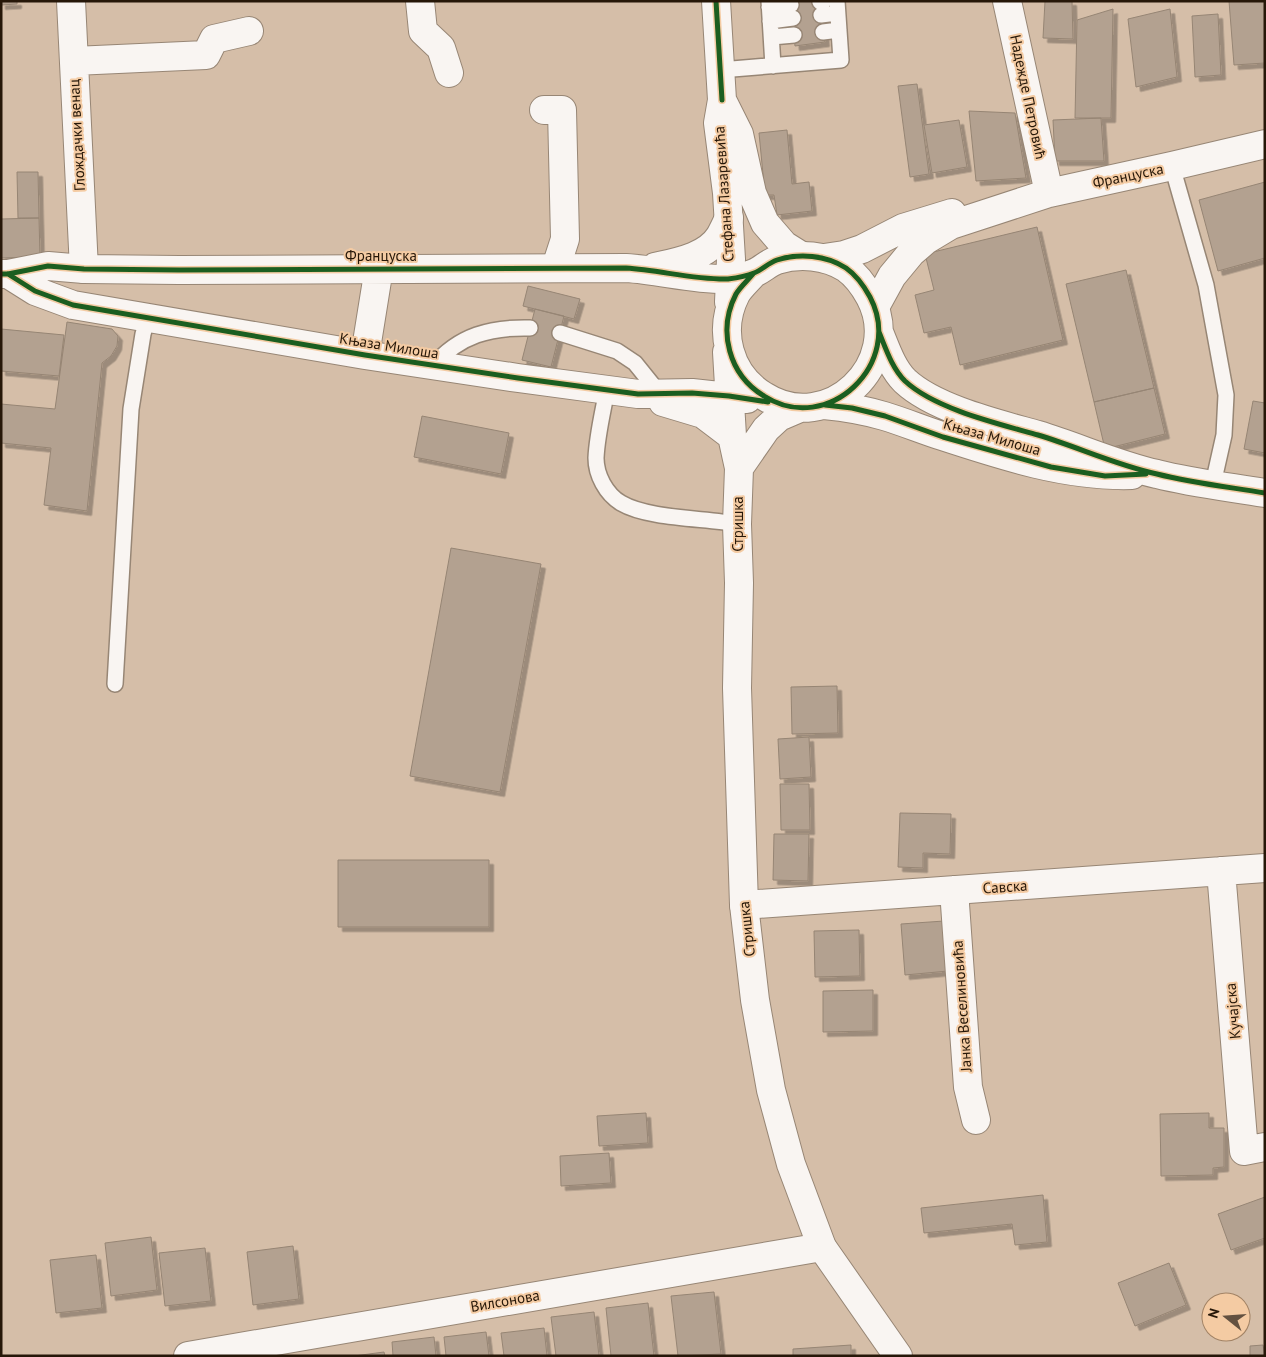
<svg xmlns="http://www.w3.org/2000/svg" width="1266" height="1357" font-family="'PT Sans',sans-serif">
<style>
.building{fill:#b3a190;stroke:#968574;filter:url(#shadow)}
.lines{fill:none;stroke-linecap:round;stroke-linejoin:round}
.service-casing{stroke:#978675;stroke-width:18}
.minor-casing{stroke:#978675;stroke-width:30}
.tertiary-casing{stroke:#978675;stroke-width:30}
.secondary-casing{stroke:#978675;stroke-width:30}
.service{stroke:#f9f5f2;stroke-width:15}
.minor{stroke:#f9f5f2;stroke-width:28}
.tertiary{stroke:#f9f5f2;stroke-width:28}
.secondary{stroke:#f9f5f2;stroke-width:28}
.cycleway-casing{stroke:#f4cba3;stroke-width:8}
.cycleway{stroke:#1b5e20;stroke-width:5}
.labels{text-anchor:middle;stroke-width:4;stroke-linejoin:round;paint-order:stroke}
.street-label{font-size:15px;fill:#261708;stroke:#f4cba3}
</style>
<defs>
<filter id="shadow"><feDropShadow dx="4.5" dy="4.5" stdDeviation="0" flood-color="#0004"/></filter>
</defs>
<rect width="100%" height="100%" fill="#d5bea8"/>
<path class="building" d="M1,1h16v3l-16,1z
M790,1h30l5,41 -30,4z
M1045,1h27l1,38 -30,-1z
M1229,1h36v62l-31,2z
M1113,9l-2,109h-36l2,-98z
M1170,9l7,68 -41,10 -8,-68z
M1218,14l3,61 -26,2 -3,-61z
M917,84l12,90 -19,3 -12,-91z
M969,111l46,2 11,65 -50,3z
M1101,118l3,43h-49l-2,-41z
M959,120l8,47 -35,6 -8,-48z
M787,130l5,54 17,-2 3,29 -35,4 -3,-20h-9l-6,-62z
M17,172h21l1,46h-21z
M1265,182v76l-47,13 -19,-71z
M39,218l1,39 -39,1v-39z
M1037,227l26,113 -103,25 -9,-38 -27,6 -9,-38 19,-5 -9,-36z
M1126,270l28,118 -60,14 -28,-118z
M528,286l52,13 -6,20 -51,-13z
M535,309l29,7 -13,51 -29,-7z
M67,322l45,7 6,7 -1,10 -6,10 -9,7 -15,148 -43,-6 7,-57 -50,-5v-39l54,5z
M1,329l63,6 -5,41 -58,-5z
M1154,388l11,46 -60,15 -11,-47z
M1253,401l12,2v50l-21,-4z
M422,416l87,17 -8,41 -87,-17z
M451,548l90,16 -41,228 -90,-16z
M837,686l1,47 -46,1 -1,-47z
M809,737l2,40 -31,2 -2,-40z
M780,784h29l1,46h-29z
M900,813l51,1 -1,40 -27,-1v15l-25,-1z
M774,834h35l-1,47 -35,-1z
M338,860h151v67h-151z
M944,921l4,50 -43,4 -4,-51z
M859,930l1,46 -45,1 -1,-46z
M873,990v41l-50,1v-41z
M646,1113l2,30 -49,3 -2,-30z
M1209,1113v15h15v39l-11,1v7l-52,1 -1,-62z
M609,1153l2,30 -50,3 -1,-30z
M1043,1195l4,47 -32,3 -3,-21 -88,9 -3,-25z
M1265,1197v41l-34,12 -13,-36z
M151,1237l6,53 -46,6 -6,-53z
M293,1246l6,53 -46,6 -6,-53z
M205,1248l6,53 -46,5 -6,-53z
M96,1255l6,53 -46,5 -6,-53z
M1169,1263l17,42 -51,21 -17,-43z
M714,1292l7,62 -43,2 -7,-60z
M648,1303l6,53h-43l-5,-48z
M594,1312l5,44h-43l-5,-39z
M544,1328l3,28h-43l-3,-23z
M486,1332l3,24h-43l-2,-19z
M434,1337l2,19h-43l-1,-14z
M851,1345v11h-58v-7z
M1263,1345l2,11h-15v-10z
M384,1352l1,4h-31z"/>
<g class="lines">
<g class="service-casing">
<path id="service" d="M769,1l4,65
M820,2l4,-1
M769,7l22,-2
M821,15l16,-2
M770,21l23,-3
M823,32l16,-2
M772,37l22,-2
M720,70l121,-10 -4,-59
M1172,166l34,119 20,110 -2,40 -11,49
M560,333l57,18 18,12 25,31
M433,366c26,-31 58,-39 97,-38
M607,389c-4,23 -10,46 -11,69 0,17 10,36 25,45 27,16 84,15 116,21
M115,684l16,-275 12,-75 5,-17"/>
</g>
<g class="minor-casing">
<path id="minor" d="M71,1l13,268
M420,1l3,30 18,17 8,25
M1007,1l42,192
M74,61l132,-6 8,-16 35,-8
M544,110h18l3,129 -9,28
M824,258l20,-3 18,-6 41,-21 49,-15
M875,307l17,-31 19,-23 15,-13 25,-15 98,-32 123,-27 93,-22
M1221,871l23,280 21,-4
M954,890l14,197 8,33
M744,905l521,-37
M188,1356l634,-109"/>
</g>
<g class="tertiary-casing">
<path id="tertiary" d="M716,1l6,99 -4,23 9,70 4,66 -2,43
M722,100l17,34 13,59 13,30 19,22 16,10"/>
</g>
<g class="secondary-casing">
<path id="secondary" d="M655,267c22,-5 52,-10 65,-31 3,-5 6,-12 9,-18
M1,274h7l40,-8 36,3 95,1 447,-2c34,2 68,12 102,11 8,-1 19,-3 26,-6 8,-3 14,-10 23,-13 22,-7 49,-5 69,8 10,7 18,18 24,29 35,66 -42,140 -106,99 -35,-21 -47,-65 -28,-102 4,-7 12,-14 17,-20
M8,274l27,17 38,14 292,50 153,23 120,16 54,-1 55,6
M879,332c7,17 13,36 26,49 30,28 94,43 133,54 40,12 78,30 119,39 35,9 72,13 108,19
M727,352l5,84 7,32 -2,56 2,59 -2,105 7,217 11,95 16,90 20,74 31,83 76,109
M365,355l14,-87
M663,402l40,12 29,22
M824,405c21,2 40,5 60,11 20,6 39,14 58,20 61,20 125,41 190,39
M739,468l27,-39 13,-12 21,-9"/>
</g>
<use href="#service" class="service"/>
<use href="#minor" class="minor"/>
<use href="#tertiary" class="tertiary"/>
<use href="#secondary" class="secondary"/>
<g class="cycleway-casing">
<path id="cycleway" d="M716,1l6,99
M1,274h7l40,-8 36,3 95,1 447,-2c34,2 68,12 102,11 8,-1 19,-3 26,-6 8,-3 14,-10 23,-13 22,-7 49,-5 69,8 10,7 18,18 24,29 35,66 -42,140 -106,99 -35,-21 -47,-65 -28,-102 4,-7 12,-14 17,-20
M8,274l27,17 38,14 292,50 153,23 120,16 54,-1 37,3 39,6
M879,332c7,17 13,36 26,49 30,28 94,43 133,54 40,12 78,30 119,39 35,9 72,13 108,19
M825,405l27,3 33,8 58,21 108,30 54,9 41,-2"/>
</g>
<use href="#cycleway" class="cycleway"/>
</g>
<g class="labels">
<g class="street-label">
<text transform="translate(1028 97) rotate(78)" y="5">Надежде Петровић</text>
<text transform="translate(77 135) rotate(-93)" y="5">Глождачки венац</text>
<text transform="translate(1128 176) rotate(-12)" y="5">Француска</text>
<text transform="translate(724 194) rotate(-94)" y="5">Стефана Лазаревића</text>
<text x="381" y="261">Француска</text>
<text transform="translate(389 346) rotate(9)" y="5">Књаза Милоша</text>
<text transform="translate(992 437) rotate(16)" y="5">Књаза Милоша</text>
<text transform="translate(738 524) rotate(-90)" y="5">Стришка</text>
<text transform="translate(1005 887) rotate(-4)" y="5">Савска</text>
<text transform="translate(747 929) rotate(-96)" y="5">Стришка</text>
<text transform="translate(962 1006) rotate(-94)" y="5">Јанка Веселиновића</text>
<text transform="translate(1233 1011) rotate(-95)" y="5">Кучајска</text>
<text transform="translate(505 1301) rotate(-10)" y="5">Вилсонова</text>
</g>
</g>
<rect width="1266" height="1357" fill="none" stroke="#261708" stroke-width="5"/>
<g transform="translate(1226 1317) rotate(287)"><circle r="24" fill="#f4cba3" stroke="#a28365"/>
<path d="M0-4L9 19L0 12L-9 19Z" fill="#635140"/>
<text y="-8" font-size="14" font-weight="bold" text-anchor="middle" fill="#261708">N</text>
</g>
</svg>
